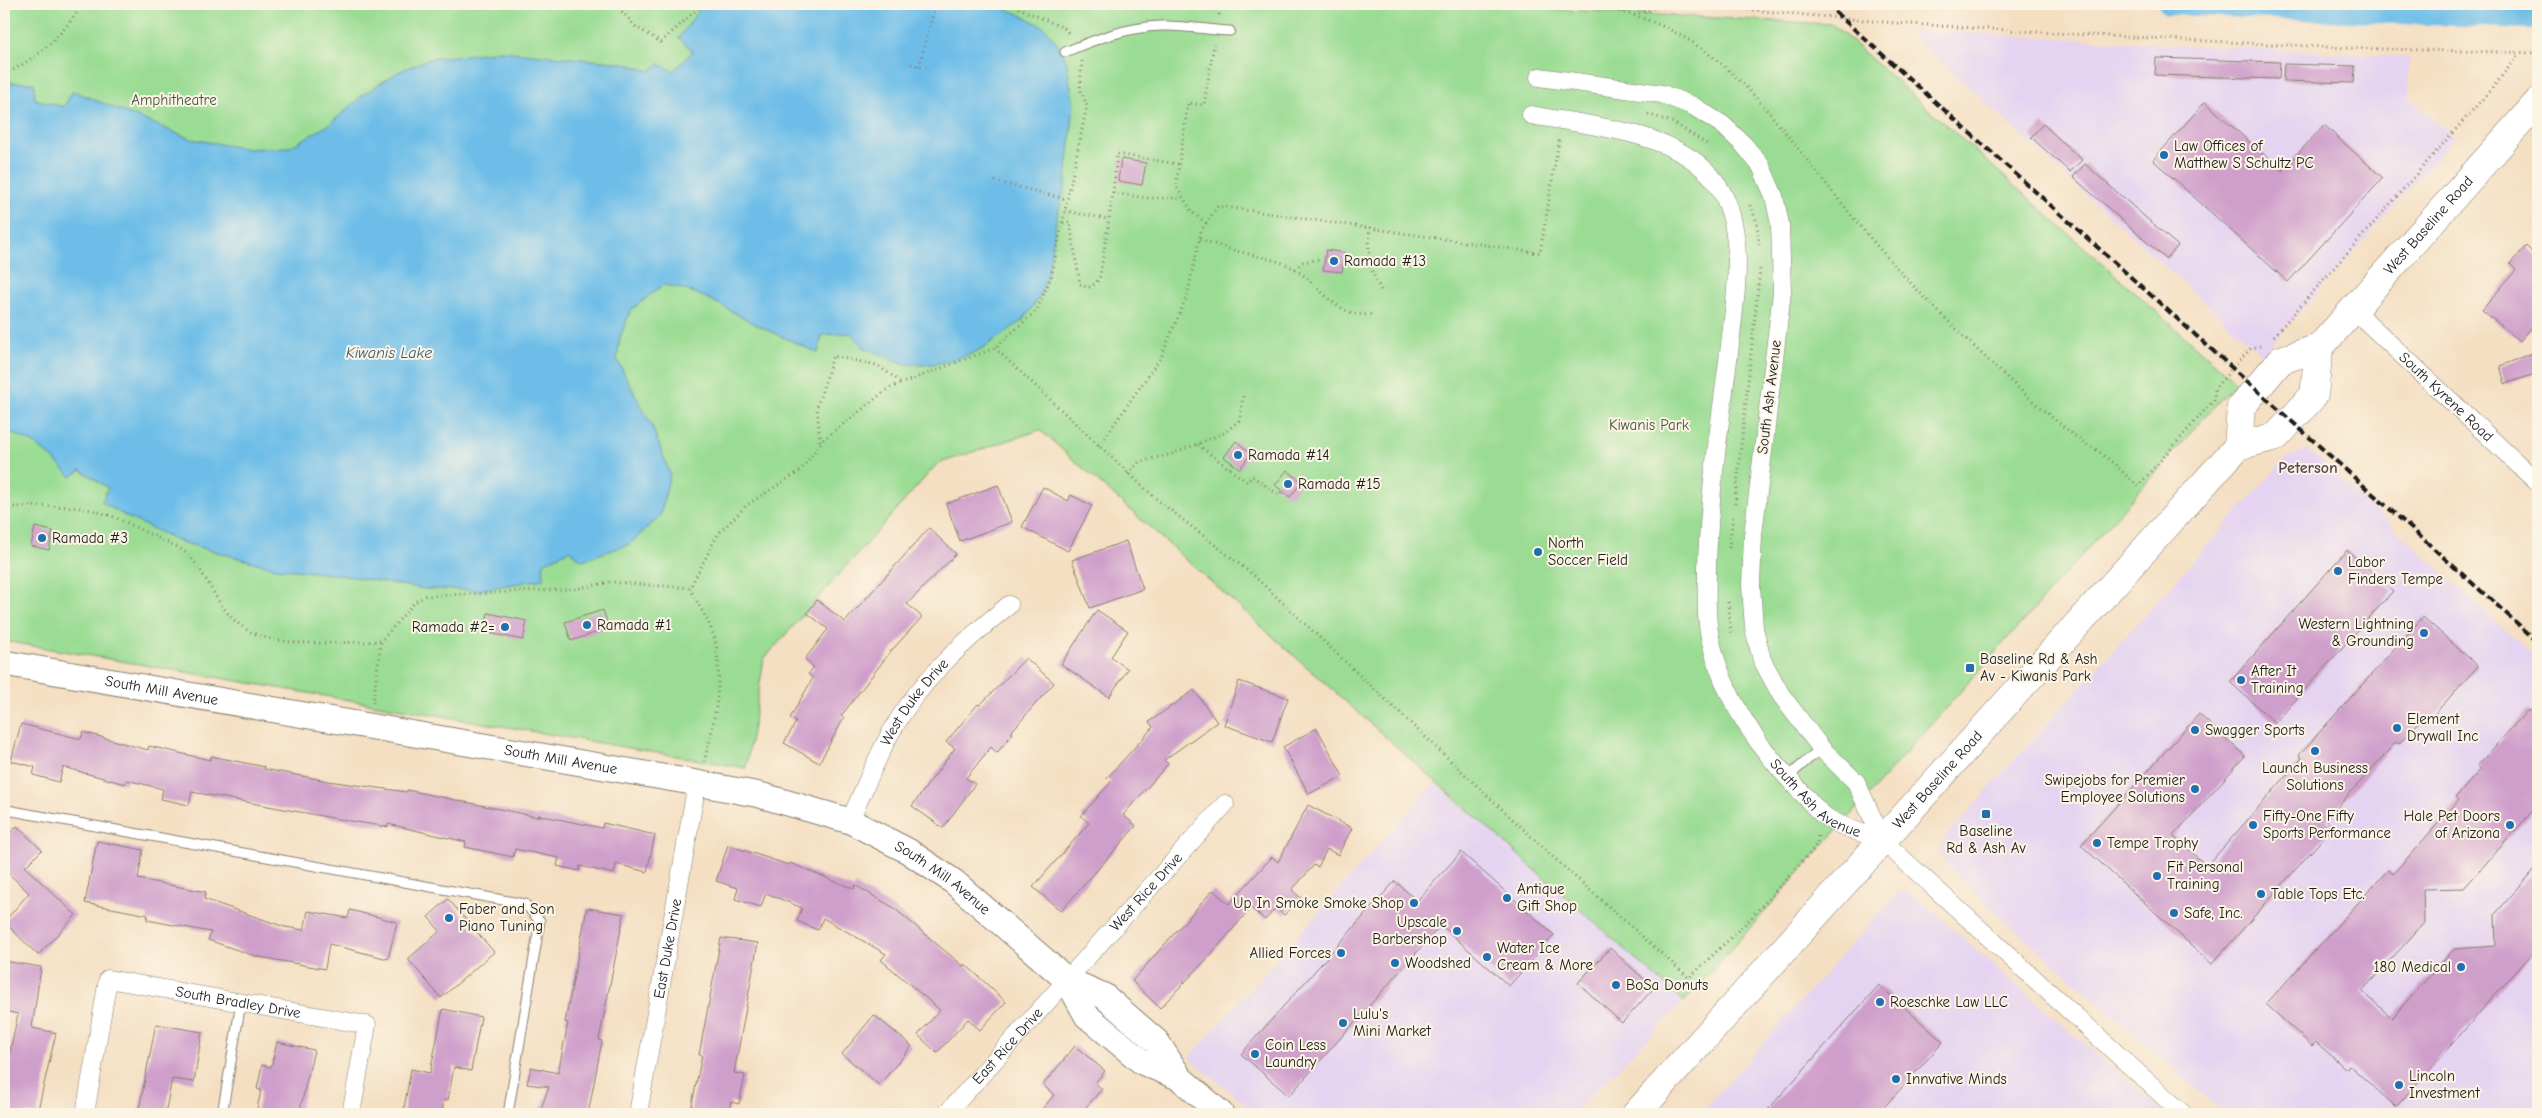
<svg xmlns="http://www.w3.org/2000/svg" width="2542" height="1118" font-family="'Comic Neue',sans-serif">
<style>
.built{fill:#e4d3f1}
.green{fill:#9adc93;stroke:#5b7c58}
.water{fill:#6dbde8;stroke:#446c82}
.lines{fill:none;stroke-linecap:round;stroke-linejoin:round}
.canal{stroke:#6dbde8;stroke-width:22}
.building{fill:#cf9fcb}
.lane-casing{stroke:#887e6f;stroke-width:11}
.street-casing{stroke:#887e6f;stroke-width:19}
.secondary-casing{stroke:#887e6f;stroke-width:27}
.primary-casing{stroke:#887e6f;stroke-width:29}
.path{stroke:#887e6f;stroke-width:3;stroke-dasharray:1 4;stroke-linecap:butt}
.lane{stroke:#fff;stroke-width:9}
.street{stroke:#fff;stroke-width:18}
.secondary{stroke:#fff;stroke-width:25}
.primary{stroke:#fff;stroke-width:28}
.rail{stroke:#1c1c1c;stroke-width:4;stroke-dasharray:8 4;stroke-linecap:butt}
.poi-dot{fill:#1f6fb2;stroke:#fcf5e5;stroke-width:2}
.labels{text-anchor:middle;stroke-width:4;stroke-linejoin:round;paint-order:stroke}
.park-label{font-size:15px;fill:#425640;stroke:#fcf5e5}
.poi-label{font-size:15px;fill:#1c1c1c;stroke:#fcf5e5;text-anchor:start}
.street-label{font-size:15px;fill:#1c1c1c;stroke:#fcf5e5}
.water-label{font-size:16px;font-style:italic;fill:#3c5c6e;stroke:#fcf5e5}
.neighbourhood-label{font-size:16px;font-weight:bold;fill:#5b4a59;stroke:#fcf5e5}
</style>
<rect width="100%" height="100%" fill="#fcf5e5"/>
<filter id="ink" filterUnits="userSpaceOnUse"><feTurbulence type="fractalNoise" baseFrequency=".02" numOctaves="2"/><feDisplacementMap in="SourceGraphic" scale="10" xChannelSelector="R" yChannelSelector="G"/><feConvolveMatrix kernelMatrix="1 2 1 2 8 2 1 2 1" color-interpolation-filters="sRGB"/></filter>
<filter id="wash" filterUnits="userSpaceOnUse"><feTurbulence type="fractalNoise" baseFrequency=".0096" numOctaves="4" result="noise"/><feDisplacementMap in="SourceGraphic" scale="20" xChannelSelector="R" yChannelSelector="G"/><feGaussianBlur stdDeviation="1.12" result="paint"/><feColorMatrix in="noise" values="0 0 0 0 0 0 0 0 0 0 0 0 0 0 0 0 0 1.4 0 .05"/><feComposite in="paint" operator="in"/></filter>
<g filter="url(#wash)">
<rect width="100%" height="100%" fill="#f4dfc2"/>
<path class="built" d="M1906,30l502,27 1,41 46,39 -193,218z
M2308,449l230,211v454h-313l-242,-213 -39,-39 -4,-8 3,-14 332,-370 10,-10z
M1435,782l249,220 -111,112h-315l-69,-56z
M1899,891l15,4 251,219h-465z"/>
<path class="green" d="M4,4h1515l28,5 285,15 404,358 -552,620 -644,-572 -103,34 -173,195 -18,109 -742,-127z"/>
<path class="water" d="M703,4h227v2l9,2 2,-4h50l26,9 27,14 13,16 9,17 8,45 -9,84 -8,27 -9,56 -8,24 -17,24 -40,28 -14,7 -29,8 -16,2 -19,-1 -42,-17 -12,-14 -29,2 -4,18c-21,-10 -43,-19 -63,-29 -31,-16 -57,-35 -92,-39l-32,25 -11,27 -3,23 35,66 18,48 -10,42 -30,28 -48,16 -13,-10 -25,13 -1,16 -63,11 -55,-1 -85,-14 -65,-7 -94,-26 -56,-26 -23,-14 6,-14 -27,-18 -10,7c-24,-25 -34,-35 -67,-47v-348l30,1 1,16 29,8 9,-16 118,48 57,10 42,-2 40,-23 34,-30 34,-22 31,-13 73,-8 121,12 27,8 9,-7 15,7 19,-20 -14,-13z"/>
<g class="lines">
<path class="canal" d="M2170,4l361,14"/>
</g>
<g id="blocks">
<path class="building" d="M2156,58l124,4 -1,17 -124,-4z
M2284,64l71,2 -1,17 -71,-2z
M2205,102l77,69 42,-46 59,53 -95,104 -135,-122z
M2043,124l39,36 -12,12 -39,-35z
M1121,159l25,4 -4,22 -24,-4z
M2085,164l93,82 -12,13 -93,-82z
M2526,246l12,12v62l-18,21 -38,-31 34,-40 -6,-6z
M1326,250l19,3 -3,19 -19,-2z
M2538,351v22l-33,11 -5,-18z
M1236,441l15,12 -11,16 -16,-12z
M1287,470l15,12 -12,15 -15,-12z
M998,485l14,37 -52,19 -14,-37z
M1043,487l25,14 3,-6 21,11 -24,45 -46,-24z
M35,527l18,4 -4,19 -18,-4z
M929,528l27,26 -49,50 15,13 -31,34 -50,65 3,2 -25,45 -35,-20 12,-21 -6,-4 23,-40 -5,-4 6,-7 -9,-8 23,-30 -21,-16 10,-13 28,22z
M1126,541l17,48 -53,19 -18,-48z
M2347,550l46,41 -118,132 -45,-41z
M603,610l6,18 -38,13 -6,-19z
M1097,610l31,21 -17,26 17,12 -19,28 -48,-33z
M488,613l39,8 -4,19 -39,-8z
M2423,617l55,49 -48,53 -6,-2 -25,27 -3,-2 -70,78 7,7 -121,137 -131,-119 118,-131 46,42 -72,80 34,30 95,-108 -3,-3z
M1026,658l28,25 -43,49 2,1 -16,20 -6,-6 -25,31 9,6 -32,44 -31,-22 43,-58 -9,-6 32,-38 2,1z
M1239,681l49,17 -16,44 -48,-17z
M1194,690l23,32 -53,38 4,4 -45,51 13,11 -75,85 -28,-24 56,-64 -8,-7 30,-34 -4,-4 46,-51 -4,-5z
M2528,710l10,9v86l-74,83 -41,1 1,34 -62,68 30,27 62,-69 42,-3 -1,-32 43,-48v81l-142,160 -47,-42 -3,4 -30,-27 -4,4 -46,-42 122,-134 5,4 66,-74 -3,-3 25,-28 -4,-3z
M21,724l60,15 2,-7 65,18 1,-4 61,14 1,-4 54,11 -1,2 64,12 79,11v-2l131,27v-2l64,13 1,-5 52,12 -8,37 -31,-8 -2,10 -34,-8 -1,5 -22,-5 2,-8 -44,-9 -2,8 -48,-10 1,-5 -78,-18v3l-50,-8 -146,-27 -3,13 -28,-6 2,-10 -36,-9 -2,4 -62,-17 -4,15 -26,-7 2,-8 -24,-6z
M1317,728l26,48 -34,18 -26,-47z
M1308,805l44,23 -14,27 -11,-6 -9,18 -4,-2 -22,25 9,8 -17,17 -8,-7 -11,12 -14,-12 -45,52 -46,48 -28,-27 81,-91 16,14 43,-47 6,5z
M17,826l25,24 -17,17 51,48 -38,40 -34,-33 25,-29 -25,-24v-30z
M97,841l46,9 -5,29 68,13 -2,7 81,28 19,3 4,-19 40,7 2,-8 47,12 -9,37 -59,-15 -4,25 -70,-13 -47,-16 3,-8 -64,-12 1,-5 -63,-12z
M728,845l61,20 1,-2 64,26 1,-4 39,23 69,58 2,-2 41,38 -26,28 -12,-11 -31,34 -19,-18 22,-25 -59,-50 5,-6 -63,-36 -5,12 -21,-9 5,-13 -36,-15 -5,14 -26,-8 3,-11 -22,-7z
M1461,852l93,83 -45,51 -68,-61 -152,171 -48,-42 154,-173 22,20z
M448,899l46,53 -53,46 -33,-39 32,-28 -12,-14z
M587,908l37,6 -25,126 3,1 -14,73h-49l10,-27 -22,-3 4,-17 27,6 10,-50 -3,-1z
M721,938l37,5 -24,130 11,2 -6,29 -8,-2 -3,12h-38l12,-59h-3z
M1610,948l44,40 -32,35 -44,-40z
M4,961l37,6 -9,61 24,5 -19,81h-33v-34l14,-66 -14,-3z
M1879,985l64,57 -65,72h-114z
M443,1009l38,8 -10,54 -17,-4 -6,33h-4l-2,14h-39l8,-45 19,4z
M874,1015l38,31 -33,39 -37,-31z
M156,1024l46,8 -8,50 -22,-3 -7,35h-27z
M277,1042l37,8 -15,64h-43l5,-24 -4,-1 5,-24 9,2z
M1075,1046l30,25 -10,12 7,6 -22,25h-42l16,-19 -11,-10z"/>
</g>
</g>
<g filter="url(#ink)">
<use href="#blocks" fill-opacity="0" stroke="#887e6f" stroke-width="1"/>
<g class="lines">
<g class="lane-casing">
<path id="lane" d="M1065,52c31,-13 62,-25 96,-26 23,-1 46,4 69,5
M1787,778l34,-30
M4,812l3,-2 518,94 15,17 -32,193
M222,1114l19,-111"/>
</g>
<g class="street-casing">
<g id="street">
<path d="M1539,77l123,17 31,12 30,19 21,20 17,21 13,30 6,28 2,68 -29,243 -2,51 3,42 8,32 19,35 40,53 35,34 27,59"/>
<path id="s1" d="M1531,115c57,11 139,15 180,61 36,43 26,109 20,160 -9,76 -22,153 -24,230 0,23 -2,49 3,71 13,62 50,113 93,157 7,7 14,17 23,23 13,10 41,17 57,24l300,273"/>
<path id="s2" d="M2353,309l185,174"/>
<path id="s3" d="M850,821c13,-29 25,-60 40,-87 29,-53 73,-92 119,-129"/>
<path id="s4" d="M948,1112l277,-308"/>
<path id="s5" d="M85,1114l23,-135 259,46 -16,89"/>
<path id="s6" d="M638,1114l59,-331"/>
</g>
</g>
<g class="secondary-casing">
<g id="secondary">
<path id="s7" d="M4,663l693,120 63,12 90,26 58,30 46,31 113,98 37,16 53,46 23,36 41,36"/>
<path d="M1067,980l20,36 55,46 38,16"/>
</g>
</g>
<g class="primary-casing">
<g id="primary">
<path id="s8" d="M2238,446l3,-39 40,-47 38,-12 219,-246"/>
<path id="s9" d="M1636,1114l602,-668 39,-10 37,-41 5,-47"/>
</g>
</g>
<path class="path" d="M519,4l25,3 31,-3
M615,4l21,23 25,15 42,-38
M1009,4l55,24 5,6
M1580,4c124,16 168,82 240,172 35,45 71,88 111,128 47,47 96,95 148,135 6,5 13,8 19,12 15,11 27,23 40,35l76,-86 1,-12 36,-40 9,-2
M1219,15l2,-11
M1634,15l21,-7 53,-2 187,17 175,11 277,14 191,5
M911,64l15,4
M919,66l16,-59
M4,74c35,-16 58,-39 79,-70
M1648,114l26,9 33,21
M995,181l71,18
M1113,193l4,-39 61,10
M1750,205l7,17 2,23
M1065,211l43,8
M1063,223l7,-1 10,62 8,4 8,-5 4,-7 13,-83 34,5h35
M1206,223l-14,-11 -16,-26 12,-83 16,2 10,-61
M1370,227l-2,36 13,27
M1200,239c15,5 30,11 45,14 17,5 32,6 48,15 27,16 44,52 80,46
M1345,263h23
M1295,269l8,-7 18,-3
M2274,336l220,-250 26,-33
M995,348l159,149 98,77 303,285 134,119 60,-58 61,-67 7,-9 1,-10
M820,441l-3,-34 16,-51 44,9 25,18
M1198,445l49,37 5,-6 27,19 3,-4
M1099,446l62,-89 26,-61 14,-65 17,-25 322,47 19,-113
M1230,468l3,-5
M1128,474l11,-12 33,-8 25,-10 27,-11 16,-13 3,-25
M1735,504l25,-235
M4,507c32,0 67,-4 98,6 18,5 36,16 52,23 14,7 30,12 39,24 19,24 27,55 56,71 33,18 95,11 132,10l34,-39 10,-6 149,-7 36,-7 80,6 28,-54 29,-29 53,-34 23,-31 66,-52 106,-40 42,-38 14,-33 36,-171 -7,-17 2,-28
M1729,548l4,-31
M690,588c7,16 21,35 25,52 8,37 0,85 -11,121
M1728,602l3,31
M373,703l8,-62"/>
<use href="#lane" class="lane"/>
<use href="#street" class="street"/>
<use href="#secondary" class="secondary"/>
<use href="#primary" class="primary"/>
<path class="rail" d="M1826,4l712,638"/>
</g>
</g>
<g class="poi-dot">
<circle cx="2164" cy="155" r="5"/>
<circle cx="1334" cy="261" r="5"/>
<circle cx="1238" cy="455" r="5"/>
<circle cx="1288" cy="484" r="5"/>
<circle cx="42" cy="538" r="5"/>
<circle cx="1538" cy="552" r="5"/>
<circle cx="2338" cy="571" r="5"/>
<circle cx="587" cy="625" r="5"/>
<circle cx="505" cy="627" r="5"/>
<circle cx="2424" cy="633" r="5"/>
<rect x="1965" y="663" width="10" height="10" rx="2.5"/>
<circle cx="2241" cy="680" r="5"/>
<circle cx="2397" cy="728" r="5"/>
<circle cx="2195" cy="730" r="5"/>
<circle cx="2315" cy="751" r="5"/>
<circle cx="2195" cy="789" r="5"/>
<rect x="1981" y="809" width="10" height="10" rx="2.5"/>
<circle cx="2253" cy="825" r="5"/>
<circle cx="2510" cy="825" r="5"/>
<circle cx="2097" cy="843" r="5"/>
<circle cx="2157" cy="876" r="5"/>
<circle cx="2261" cy="894" r="5"/>
<circle cx="1507" cy="898" r="5"/>
<circle cx="1414" cy="903" r="5"/>
<circle cx="2174" cy="913" r="5"/>
<circle cx="449" cy="918" r="5"/>
<circle cx="1457" cy="931" r="5"/>
<circle cx="1341" cy="953" r="5"/>
<circle cx="1487" cy="957" r="5"/>
<circle cx="1395" cy="963" r="5"/>
<circle cx="2461" cy="967" r="5"/>
<circle cx="1616" cy="985" r="5"/>
<circle cx="1880" cy="1002" r="5"/>
<circle cx="1343" cy="1023" r="5"/>
<circle cx="1255" cy="1054" r="5"/>
<circle cx="1896" cy="1079" r="5"/>
<circle cx="2399" cy="1085" r="5"/>
</g>
<g class="labels">
<g class="park-label">
<text x="174" y="105">Amphitheatre</text>
<text x="1649" y="430">Kiwanis Park</text>
</g>
<g class="poi-label">
<text x="2174" y="151">Law Offices of<tspan x="2174" dy="17">Matthew S Schultz PC</tspan></text>
<text x="1344" y="266">Ramada #13</text>
<text x="1248" y="460">Ramada #14</text>
<text x="1298" y="489">Ramada #15</text>
<text x="52" y="543">Ramada #3</text>
<text x="1548" y="548">North<tspan x="1548" dy="17">Soccer Field</tspan></text>
<text x="2348" y="567">Labor<tspan x="2348" dy="17">Finders Tempe</tspan></text>
<text x="2414" y="629" text-anchor="end">Western Lightning<tspan x="2414" dy="17">&amp; Grounding</tspan></text>
<text x="597" y="630">Ramada #1</text>
<text x="495" y="632" text-anchor="end">Ramada #2=</text>
<text x="1980" y="664">Baseline Rd &amp; Ash<tspan x="1980" dy="17">Av - Kiwanis Park</tspan></text>
<text x="2251" y="676">After It<tspan x="2251" dy="17">Training</tspan></text>
<text x="2407" y="724">Element<tspan x="2407" dy="17">Drywall Inc</tspan></text>
<text x="2205" y="735">Swagger Sports</text>
<text x="2315" y="773" text-anchor="middle">Launch Business<tspan x="2315" dy="17">Solutions</tspan></text>
<text x="2185" y="785" text-anchor="end">Swipejobs for Premier<tspan x="2185" dy="17">Employee Solutions</tspan></text>
<text x="2263" y="821">Fifty-One Fifty<tspan x="2263" dy="17">Sports Performance</tspan></text>
<text x="2500" y="821" text-anchor="end">Hale Pet Doors<tspan x="2500" dy="17">of Arizona</tspan></text>
<text x="1986" y="836" text-anchor="middle">Baseline<tspan x="1986" dy="17">Rd &amp; Ash Av</tspan></text>
<text x="2107" y="848">Tempe Trophy</text>
<text x="2167" y="872">Fit Personal<tspan x="2167" dy="17">Training</tspan></text>
<text x="1517" y="894">Antique<tspan x="1517" dy="17">Gift Shop</tspan></text>
<text x="2271" y="899">Table Tops Etc.</text>
<text x="1404" y="908" text-anchor="end">Up In Smoke Smoke Shop</text>
<text x="459" y="914">Faber and Son<tspan x="459" dy="17">Piano Tuning</tspan></text>
<text x="2184" y="918">Safe, Inc.</text>
<text x="1447" y="927" text-anchor="end">Upscale<tspan x="1447" dy="17">Barbershop</tspan></text>
<text x="1497" y="953">Water Ice<tspan x="1497" dy="17">Cream &amp; More</tspan></text>
<text x="1331" y="958" text-anchor="end">Allied Forces</text>
<text x="1405" y="968">Woodshed</text>
<text x="2451" y="972" text-anchor="end">180 Medical</text>
<text x="1626" y="990">BoSa Donuts</text>
<text x="1890" y="1007">Roeschke Law LLC</text>
<text x="1353" y="1019">Lulu's<tspan x="1353" dy="17">Mini Market</tspan></text>
<text x="1265" y="1050">Coin Less<tspan x="1265" dy="17">Laundry</tspan></text>
<text x="2409" y="1081">Lincoln<tspan x="2409" dy="17">Investment</tspan></text>
<text x="1906" y="1084">Innvative Minds</text>
</g>
<g class="street-label">
<text dy="5" stroke="none"><textPath href="#s8" startOffset="305">West Baseline Road</textPath></text>
<text dy="5" stroke="none"><textPath href="#s2" startOffset="128">South Kyrene Road</textPath></text>
<text transform="translate(1769 397) rotate(-83)" y="5">South Ash Avenue</text>
<text dy="5" stroke="none"><textPath href="#s7" startOffset="160">South Mill Avenue</textPath></text>
<text dy="5" stroke="none"><textPath href="#s3" startOffset="136">West Duke Drive</textPath></text>
<text dy="5" stroke="none"><textPath href="#s7" startOffset="565">South Mill Avenue</textPath></text>
<text dy="5" stroke="none"><textPath href="#s9" startOffset="450">West Baseline Road</textPath></text>
<text dy="5" stroke="none"><textPath href="#s1" startOffset="860">South Ash Avenue</textPath></text>
<text dy="5" stroke="none"><textPath href="#s7" startOffset="970">South Mill Avenue</textPath></text>
<text dy="5" stroke="none"><textPath href="#s4" startOffset="296">West Rice Drive</textPath></text>
<text dy="5" stroke="none"><textPath href="#s6" startOffset="168">East Duke Drive</textPath></text>
<text dy="5" stroke="none"><textPath href="#s5" startOffset="269">South Bradley Drive</textPath></text>
<text dy="5" stroke="none"><textPath href="#s4" startOffset="89">East Rice Drive</textPath></text>
</g>
<g class="water-label">
<text x="389" y="358">Kiwanis Lake</text>
</g>
<g class="neighbourhood-label">
<text x="2308" y="473">Peterson</text>
</g>
</g>
<rect width="2542" height="1118" fill="none" stroke="#fcf5e5" stroke-width="20"/>
</svg>
